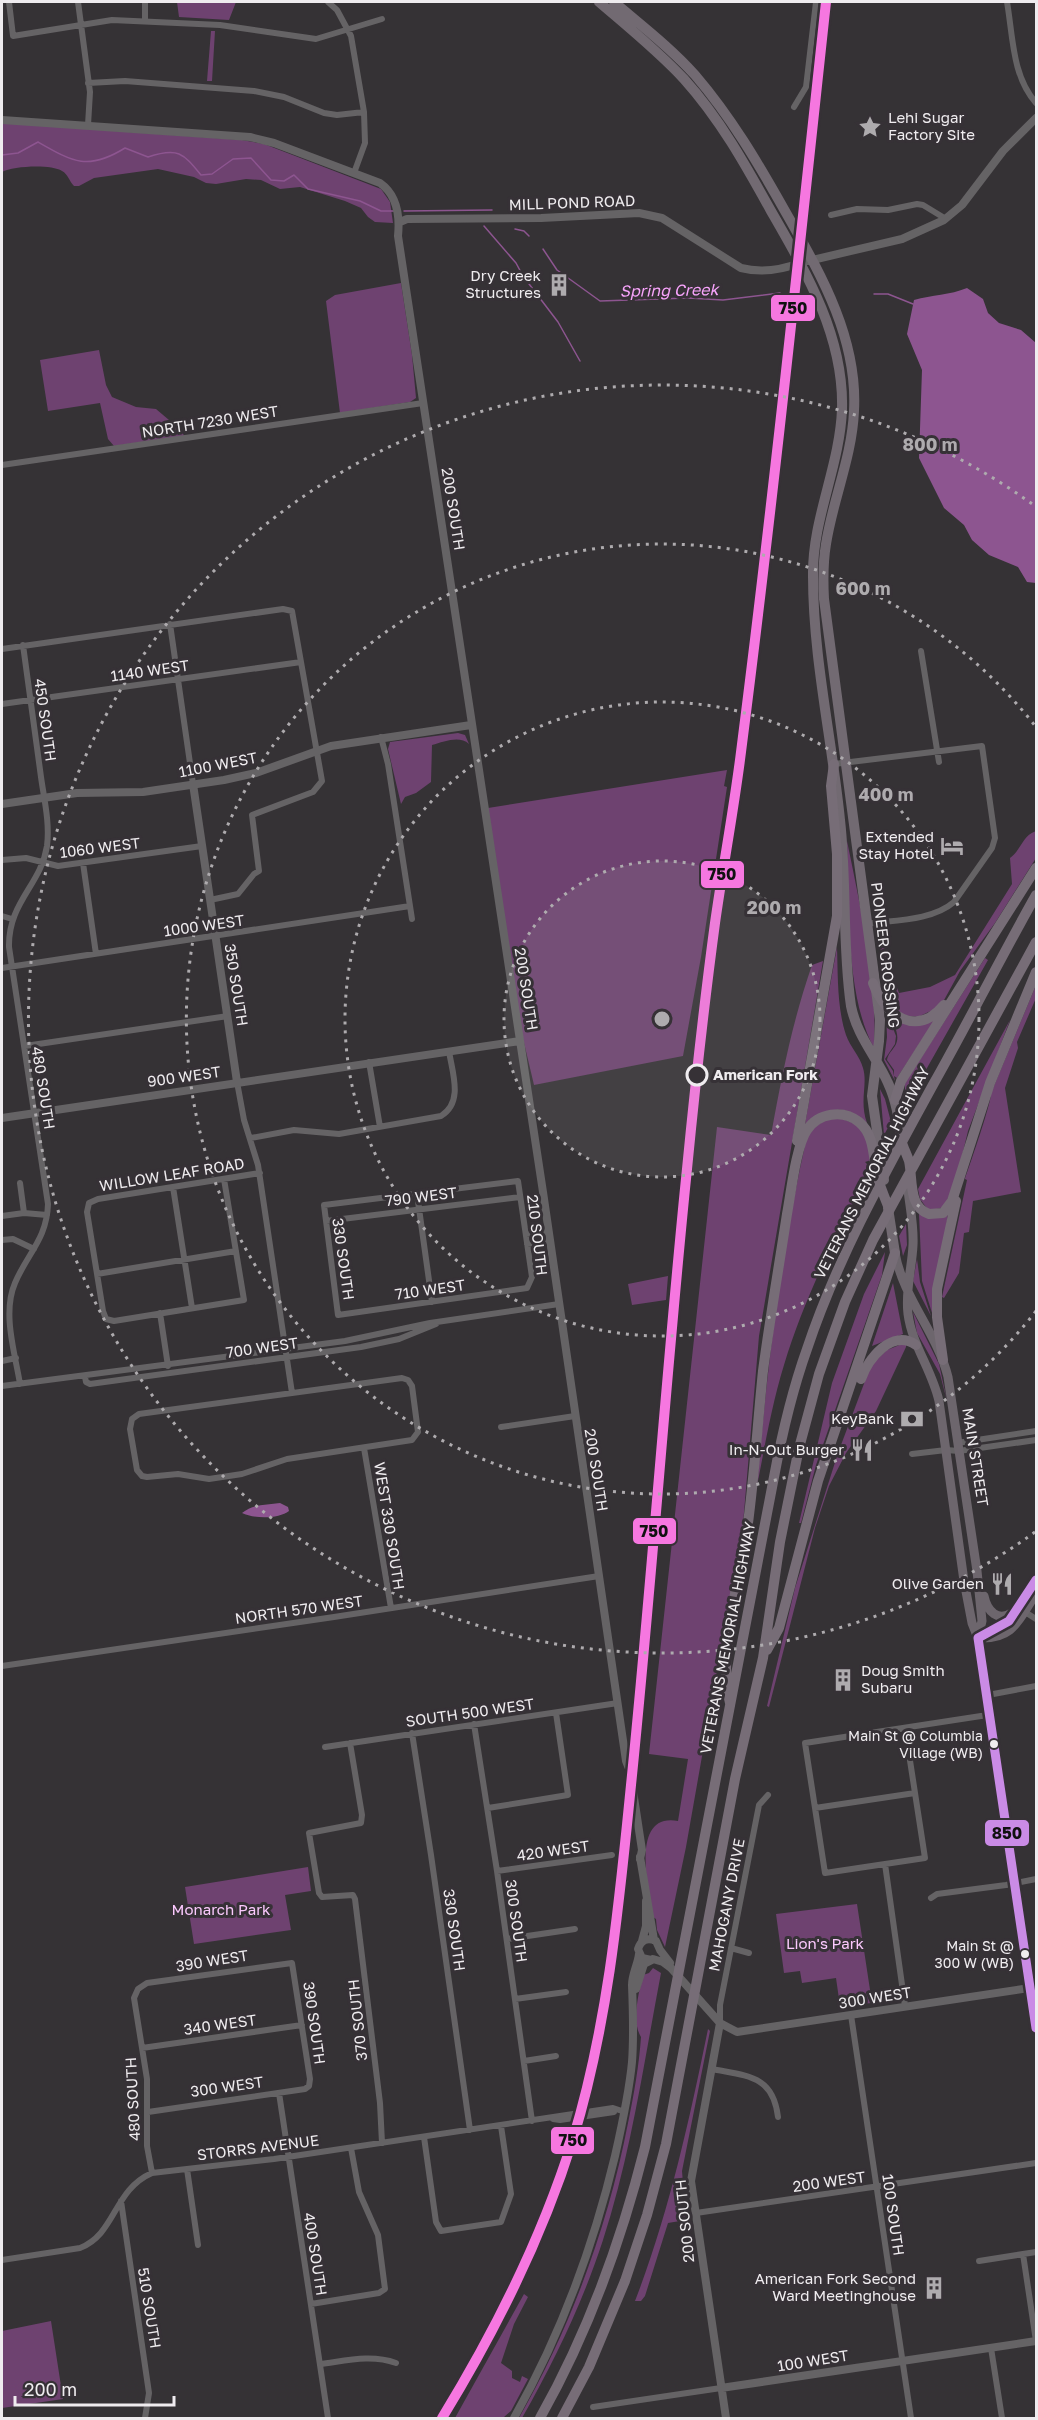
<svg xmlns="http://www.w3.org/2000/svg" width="1038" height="2420" font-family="'Golos Text',sans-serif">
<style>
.green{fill:#6e4270}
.water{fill:#8d5590}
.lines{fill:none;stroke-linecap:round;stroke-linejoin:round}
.stream{stroke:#8d5590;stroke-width:1.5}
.minor{stroke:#656365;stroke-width:6}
.tertiary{stroke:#656365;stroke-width:8}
.secondary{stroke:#656365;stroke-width:8}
.primary{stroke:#6d666d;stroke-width:9}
.trunk{stroke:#726a72;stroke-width:10}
.motorway{stroke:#776d77;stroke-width:10}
.bus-1-casing{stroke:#363136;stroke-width:14}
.bus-1{stroke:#ca8be6;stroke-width:9}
.rail-1-casing{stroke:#363136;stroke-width:15}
.rail-1{stroke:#f677e0;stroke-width:10}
.ring{fill:none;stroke:#aeabae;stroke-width:3;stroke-dasharray:3 6}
.stop-dot{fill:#363136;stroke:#efecef;stroke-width:3}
.bus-dot{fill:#efecef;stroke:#363136;stroke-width:2}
.labels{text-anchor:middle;stroke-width:6;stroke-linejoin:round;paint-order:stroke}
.bus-label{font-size:14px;fill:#efecef;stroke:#363136;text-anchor:end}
.poi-label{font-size:15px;fill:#efecef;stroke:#363136;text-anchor:end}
.street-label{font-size:15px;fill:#efecef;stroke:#363136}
.stop-label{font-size:15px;font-weight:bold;fill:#efecef;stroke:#363136;text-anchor:start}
.park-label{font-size:15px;fill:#fcc9fe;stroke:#363136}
.water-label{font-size:16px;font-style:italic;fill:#f8a4fc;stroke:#363136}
.centre{fill:#aeabae;stroke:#363136;stroke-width:3}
.ring-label{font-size:18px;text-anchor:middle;font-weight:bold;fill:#aeabae;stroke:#363136;stroke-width:6;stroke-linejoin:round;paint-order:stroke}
.line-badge{stroke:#363136;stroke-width:2}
.pale-badge-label{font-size:16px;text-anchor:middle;font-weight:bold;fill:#111}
</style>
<rect width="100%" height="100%" fill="#353235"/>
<path class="green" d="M177,2h59l-7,18 -50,-3z
M211,31h4l-3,50h-5z
M2,123l240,17 22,4 117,45 9,13 3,21 -18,-1 -7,-5 -7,-9 -16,-7 -45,-14 -20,2 -19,-9 -15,-1 -30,5 -10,-1 -12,-6 -36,-8 -64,9 -15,8h-5c-5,-5 -6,-12 -12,-15 -11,-7 -49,-5 -60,1z
M401,283l11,72 4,43 -6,4 -70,11 -14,-112 9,-6z
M99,350l7,35 6,12 24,10 20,2 26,22 2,5 -70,10 -6,-7 -8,-36 -52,8 -8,-51z
M458,733l7,2 4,9c-10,-9 -25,-2 -37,1l-1,37 -15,11 -11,4 -4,7 -13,-55 2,-7z
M727,770l-3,16 3,1 -26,170 -18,99 -149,29 -13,-55 -33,-222z
M1036,831v27l-41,65 -35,48 -17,31 -4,5 -21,10 -16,-2 -16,-19 -8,-62 2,-4 6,-2 1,4 -4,1 8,51 5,1 3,8 31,-6 25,-12 57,-91 -2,-26c12,-9 12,-22 26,-27z
M847,841c13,64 31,142 27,207 -29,-53 -25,-146 -27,-207z
M837,947c1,29 0,61 9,88 4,12 14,21 17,33 5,16 -4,33 4,55 -26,-21 -36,-14 -62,1z
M985,958l3,2 -83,147v-24z
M823,961l-64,375 -16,188 -57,323 -21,100 -8,-17 -1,-11 -3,-2c-4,-26 -24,-105 25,-96l10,-62 -39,-5 68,-627 54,8c11,-60 21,-112 41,-170z
M1036,985v13l-19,44 1,6 -13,40 16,104 -48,9 -4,31 -5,1 -5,40 -15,25 -2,-1 25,-117 -2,-1c5,-14 27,-78 26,-86z
M886,1010l10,26 -1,8 -10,15 8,12 2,10 -11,-21 3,-23z
M890,1016l46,2 -39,60 -3,-2v-6l-7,-10c1,-6 4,-8 8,-14 6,-10 -1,-21 -5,-30z
M1010,1020l-42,111 -12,50 -12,26 -15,4 -9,-12 -2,-10z
M880,1089l5,10 6,23 -7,13z
M832,1115l32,12 7,33 -6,2 6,6c-32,62 -66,127 -87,197 -12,39 -19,80 -27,121 10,-118 24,-238 51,-354z
M919,1214h29l-15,102 -11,-35z
M906,1224l1,21 -4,11 -4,-20z
M885,1252l-3,23 -66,190 -15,58h-2l33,-140 32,-89z
M917,1259l3,23 11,34 -18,-35z
M668,1276l-2,24 -34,5 -4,-21z
M893,1283l10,51 -31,12z
M913,1312l26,52 8,37 -7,-27 -23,-41z
M902,1344h4v3l-30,64 -30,42 -17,33 -14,42 -46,179 -2,-1 28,-118 43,-135 33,-88 16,-15z
M308,1867l3,24 -26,4 6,35 -97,14 -9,-57z
M857,1904l15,99 -32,3 -4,-28 -34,5 -2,-12 -16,2 -8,-59z
M653,1968l8,5c-17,89 -30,181 -58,267 -20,62 -49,122 -81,178h-3c52,-91 89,-192 109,-295 6,-29 11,-57 13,-86 -10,-16 -2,-45 2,-62l6,-2z
M708,2029l2,2 -28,140 4,49 -18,3 -23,73 -4,5h-6c34,-88 54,-179 73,-272z
M524,2294l4,3 -14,27 -13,39 11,8v7l8,4 2,-6 6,3 -17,32 -7,6 -49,1z
M51,2321l12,78 -61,9v-77z"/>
<path class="water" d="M967,288l16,11 5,14 11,10 22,7 15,13v240l-9,-1 -9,-15 -29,-12 -17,-15 -8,-15 -20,-17 -25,-50 3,-88 -15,-36 7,-34c18,-5 36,-5 53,-12z
M280,1503l8,4 1,4c-10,8 -35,8 -47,2 11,-9 25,-8 38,-10z"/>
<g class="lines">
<path class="stream" d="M2,155l16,-2 20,-11c35,20 50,29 87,6l23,9c30,-10 35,-4 53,18l11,-1 21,-15 18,-1 20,22 13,1 10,-6 14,14 52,12 21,10h13
M404,211l88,-1
M484,226l32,37 7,13 35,46 22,39
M515,229l9,2 5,5
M543,249l14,21 43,31 88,-3 35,2 57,-7
M874,294h14l25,10"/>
<path class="minor" d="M9,2l4,34 99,-16 108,5 96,14 66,-20
M78,2l12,90 -2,33
M145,2v19
M328,2l9,8 14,26 13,76 1,31 -11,30
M1007,2c6,34 5,74 29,101
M88,83l37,-2 129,10 30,6 40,16 13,2 27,-3
M794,107l12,-20 10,-85
M831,215l26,-6 31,1 29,-6 6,1 23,14
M2,465l421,-62
M170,624l23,160
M2,649l281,-40 9,2 30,170 -9,11 -61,23 7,56 -5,3 -16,20 -28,6
M921,651l18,111
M2,704l299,-42
M381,737l7,27 24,155
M834,764l148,-18 13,92 -3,10 -38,54c-22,19 -61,18 -88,22
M2,860l24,-2 32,8 144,-20
M83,863l13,91
M2,916l10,3
M2,968l408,-62
M25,1046l203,-30
M369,1062l11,65
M237,1082l7,38 14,45 34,228
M251,1138l43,-8 45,4 102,-18c23,-14 11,-44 8,-65
M224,1179l20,121 -130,21 -8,-2 -3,-8 -16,-99 2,-9 9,-4 162,-26
M518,1181l14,96 -5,11 -189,27 -14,-110z
M20,1183l4,30
M173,1187l19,121
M417,1194l15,108
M2,1216l22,-3 23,2
M326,1221l194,-24
M526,1234l23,-3
M2,1240l11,-1 21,10
M527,1244l23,-3
M97,1274l139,-23
M160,1313l8,53
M2,1361l14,-3
M85,1377l1,5 4,2 271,-37 38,-8 37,-15
M402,1378l6,2 4,6 6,46 -6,8 -125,19 -45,15 -33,5 -31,-5 -31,3 -5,-1 -5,-6 -7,-41 2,-10 7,-5z
M20,1384c-5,-31 -18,-71 -5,-101 12,-29 32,-44 33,-79l-39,-257c-1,-45 32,-62 38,-101 3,-23 -3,-47 -6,-69 -6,-44 -12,-88 -18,-132
M2,1386l343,-45 85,-18 129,-19
M501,1427l74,-11
M957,1443l79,-12
M364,1448l27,160
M912,1454l34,-4 13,1 77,-11
M1025,1612l11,7
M2,1666l332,-49 265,-41
M988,1695l48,-9
M474,1724l23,147 35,250
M905,1728l20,130 -100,15 -20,-130 176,-27 9,-1
M412,1733l19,122 39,275
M350,1743l12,72 -1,8 -52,10 10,60 3,4 31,-2 2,4 25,204 2,40
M325,1747l293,-44
M488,1808l80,-13 -12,-82
M815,1808l100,-15
M885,1864l20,142
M497,1871l115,-16
M931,1898l6,-4 69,-9 30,-6
M507,1939l68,-10
M731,1948l18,5
M515,1999l51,-7
M851,2015l60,403
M720,2023v-18l39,-200 9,-10
M142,2048l160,-23
M524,2061l32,-5
M712,2069c35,7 61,6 66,48
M279,2093l49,325
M148,2112l157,-23 4,-3 1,-7 -18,-116 -145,20 -9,6 -4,9 13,81v67l5,27
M553,2119l7,1 54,-8
M424,2137l12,85 5,9 60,-9 10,-28 -10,-68
M187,2169l11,76
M121,2201l28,192 -4,25
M696,2213l340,-50
M1023,2254l13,87
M2,2260l78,-12c36,-14 33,-58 72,-75l122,-14 339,-51 12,4
M979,2261l57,-9
M311,2304l68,-11 6,-4 -7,-54 -19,-43 -8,-44
M991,2348l11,70
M320,2364c25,-3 51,-10 76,-1
M593,2407l128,-19"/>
<path class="tertiary" d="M2,120l248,17 24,6 106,40c17,12 20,33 18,53l145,956 83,569 4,10 12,79 -2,9
M400,222l7,-3 134,-1 98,-5 23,5 79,50c20,5 40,2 59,-5
M193,784l44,298
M2,804l75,-11 66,-1 81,-12 32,-7 75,-27 140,-21
M2,1118l518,-77
M640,1857l14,83
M642,1941l4,-15v-25
M653,1959l10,3 8,6 49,55 17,9 299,-45
M651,1960l-9,-2 -4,-9c3,-9 9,-12 18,-8l4,9 10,13
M636,1989l8,-25 8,-4
M720,2023l-29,158 35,237
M721,2388l315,-47
M514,2418c46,-82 79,-170 101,-262 7,-31 14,-62 17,-94 2,-26 1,-52 0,-77 0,-11 6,-21 7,-31"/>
<path class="secondary" d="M808,261l94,-22 42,-19 18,-15 41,-54 33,-33"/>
<path class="primary" d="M908,1190c2,18 6,36 5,55 -1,23 -8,45 -5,69 4,31 24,56 31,87l25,180 8,42 6,15 10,57 48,333
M895,1253c8,45 42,80 53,124l29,194 5,50 -4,17
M984,1596c3,15 14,27 29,16
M978,1638l31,-17 27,-41
M980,1638c35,1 39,-20 56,-44"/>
<path class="trunk" d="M599,2c28,24 59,49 85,77 36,40 61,85 87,132 35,61 73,125 71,198 -2,57 -30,110 -29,167 0,82 19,163 27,244 7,62 2,125 11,186 6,30 25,50 37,77 9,19 11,39 14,60
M614,2c27,23 57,46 81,73 36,42 63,88 90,136 35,62 73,126 69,200 -2,46 -21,88 -28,133 -3,18 -3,36 -2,55l56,421 -1,21 -7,55 12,84
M888,1208l7,45"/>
<path class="motorway" d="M873,983c12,33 44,55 71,22
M895,1100l6,-19 135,-213
M797,1141l40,-225v-62l-6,-68 3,-22
M902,1143c2,6 5,12 7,18 4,18 -1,46 20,53l14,-1 9,-12 38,-118 46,-111
M943,1360l-6,-43v-28l19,-88
M861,1379c7,-20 31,-51 55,-34
M767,1650l12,-22 39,-147 77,-228
M730,1703c-14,-53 13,-133 19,-188 6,-48 9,-96 14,-144 7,-53 16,-105 24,-157 4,-21 9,-68 20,-84 11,-17 36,-21 52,-8 16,13 14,36 18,54 3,10 7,20 11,30
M540,2418c48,-85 81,-176 105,-271l129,-670c8,-43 18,-86 33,-128 31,-93 80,-180 127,-266 35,-62 67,-126 102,-188
M562,2418l27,-51 36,-86 22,-66 19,-71 69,-365 28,-121 17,-116 19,-94 20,-74 26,-72 28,-62 163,-298"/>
<g class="bus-1-casing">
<path id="bus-1" d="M978,1638l58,390
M978,1638l31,-17 27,-41"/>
</g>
<use href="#bus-1" class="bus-1"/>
<g class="rail-1-casing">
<path id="rail-1" d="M442,2418c54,-88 100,-180 131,-279 35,-115 46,-234 58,-354 21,-205 35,-411 56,-616 8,-82 17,-164 28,-246 8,-57 19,-114 26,-171 32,-250 58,-500 85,-750"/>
</g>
<use href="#rail-1" class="rail-1"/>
</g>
<circle cx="662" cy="1019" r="158" fill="#aeabae" fill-opacity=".12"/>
<g class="ring">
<circle cx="662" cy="1019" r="158"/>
<circle cx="662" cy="1019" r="317"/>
<path d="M1036 1311A475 475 0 1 1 1036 727"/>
<path d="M1035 1532A634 634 0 1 1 1035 506"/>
</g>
<defs>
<g id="sight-bare" transform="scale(1.8)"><path d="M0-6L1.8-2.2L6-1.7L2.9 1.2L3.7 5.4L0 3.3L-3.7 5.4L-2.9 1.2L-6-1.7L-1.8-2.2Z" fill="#aeabae" stroke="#363136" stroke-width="2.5" paint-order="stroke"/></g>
<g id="building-bare" transform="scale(1.8)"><path d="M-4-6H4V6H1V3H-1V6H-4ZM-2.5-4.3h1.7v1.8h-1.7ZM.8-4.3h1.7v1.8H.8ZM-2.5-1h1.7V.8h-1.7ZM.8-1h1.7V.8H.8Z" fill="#aeabae" stroke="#363136" stroke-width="2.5" paint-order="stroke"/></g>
<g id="hotel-bare" transform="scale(1.8)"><path d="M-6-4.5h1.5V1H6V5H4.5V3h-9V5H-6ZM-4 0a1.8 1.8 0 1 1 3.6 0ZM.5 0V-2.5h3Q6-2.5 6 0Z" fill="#aeabae" stroke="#363136" stroke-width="2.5" paint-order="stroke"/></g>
<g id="bank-bare" transform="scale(1.8)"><path d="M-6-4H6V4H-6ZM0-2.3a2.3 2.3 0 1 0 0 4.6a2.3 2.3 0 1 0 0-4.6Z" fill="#aeabae" stroke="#363136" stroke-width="2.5" paint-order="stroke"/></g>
<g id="restaurant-bare" transform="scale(1.8)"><path d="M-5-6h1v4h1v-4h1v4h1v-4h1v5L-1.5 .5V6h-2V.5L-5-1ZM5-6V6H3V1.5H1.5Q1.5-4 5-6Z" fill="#aeabae" stroke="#363136" stroke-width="2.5" paint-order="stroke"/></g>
</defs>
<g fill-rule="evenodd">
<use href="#sight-bare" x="870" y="127"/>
<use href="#building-bare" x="559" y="285"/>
<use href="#hotel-bare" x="952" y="846"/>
<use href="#bank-bare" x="912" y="1419"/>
<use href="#restaurant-bare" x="862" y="1450"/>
<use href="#restaurant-bare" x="1002" y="1584"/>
<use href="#building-bare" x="843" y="1680"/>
<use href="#building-bare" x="934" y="2288"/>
</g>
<circle class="stop-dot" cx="697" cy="1075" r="10"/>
<g class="bus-dot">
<circle cx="994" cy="1744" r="5"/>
<circle cx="1025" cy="1954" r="5"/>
</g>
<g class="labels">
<g class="bus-label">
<text x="983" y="1741">Main St @ Columbia<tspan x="983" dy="17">Village (WB)</tspan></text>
<text x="1014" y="1951">Main St @<tspan x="1014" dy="17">300 W (WB)</tspan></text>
</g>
<g class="poi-label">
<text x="888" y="123" text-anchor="start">Lehi Sugar<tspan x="888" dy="17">Factory Site</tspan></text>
<text x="541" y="281">Dry Creek<tspan x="541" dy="17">Structures</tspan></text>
<text x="934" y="842">Extended<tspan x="934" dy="17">Stay Hotel</tspan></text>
<text x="894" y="1424">KeyBank</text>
<text x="844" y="1455">In-N-Out Burger</text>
<text x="984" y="1589">Olive Garden</text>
<text x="861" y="1676" text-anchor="start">Doug Smith<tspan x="861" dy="17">Subaru</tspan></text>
<text x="916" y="2284">American Fork Second<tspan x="916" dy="17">Ward Meetinghouse</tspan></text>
</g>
<g class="street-label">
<text transform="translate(572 203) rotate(-2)" y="5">MILL POND ROAD</text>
<text transform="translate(210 422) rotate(-9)" y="5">NORTH 7230 WEST</text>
<text transform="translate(453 509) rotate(81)" y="5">200 SOUTH</text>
<text transform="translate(150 671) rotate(-8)" y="5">1140 WEST</text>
<text transform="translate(45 720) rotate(82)" y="5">450 SOUTH</text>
<text transform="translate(218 765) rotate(-11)" y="5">1100 WEST</text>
<text transform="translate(100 848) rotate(-7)" y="5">1060 WEST</text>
<text transform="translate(204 926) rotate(-8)" y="5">1000 WEST</text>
<text transform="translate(885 955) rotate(83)" y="5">PIONEER CROSSING</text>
<text transform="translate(236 985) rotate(81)" y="5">350 SOUTH</text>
<text transform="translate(526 989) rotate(81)" y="5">200 SOUTH</text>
<text transform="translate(184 1077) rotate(-8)" y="5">900 WEST</text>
<text transform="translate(43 1088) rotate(81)" y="5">480 SOUTH</text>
<text transform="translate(872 1173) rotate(-63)" y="5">VETERANS MEMORIAL HIGHWAY</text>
<text transform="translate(172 1175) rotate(-9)" y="5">WILLOW LEAF ROAD</text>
<text transform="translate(421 1197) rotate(-7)" y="5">790 WEST</text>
<text transform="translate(537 1235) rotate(83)" y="5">210 SOUTH</text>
<text transform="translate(343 1259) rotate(82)" y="5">330 SOUTH</text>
<text transform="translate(430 1290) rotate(-8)" y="5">710 WEST</text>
<text transform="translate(262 1348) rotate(-8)" y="5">700 WEST</text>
<text transform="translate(975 1457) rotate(81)" y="5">MAIN STREET</text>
<text transform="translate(596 1470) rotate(81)" y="5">200 SOUTH</text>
<text transform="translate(389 1526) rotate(81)" y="5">WEST 330 SOUTH</text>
<text transform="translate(299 1610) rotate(-8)" y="5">NORTH 570 WEST</text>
<text transform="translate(728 1638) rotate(-79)" y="5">VETERANS MEMORIAL HIGHWAY</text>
<text transform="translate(470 1713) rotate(-8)" y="5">SOUTH 500 WEST</text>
<text transform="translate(553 1851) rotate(-8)" y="5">420 WEST</text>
<text transform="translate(727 1905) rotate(-79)" y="5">MAHOGANY DRIVE</text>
<text transform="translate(516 1921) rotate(82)" y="5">300 SOUTH</text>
<text transform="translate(454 1930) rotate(82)" y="5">330 SOUTH</text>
<text transform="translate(212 1961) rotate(-9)" y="5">390 WEST</text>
<text transform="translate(875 1998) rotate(-9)" y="5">300 WEST</text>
<text transform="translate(358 2020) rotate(-96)" y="5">370 SOUTH</text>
<text transform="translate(314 2023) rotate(82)" y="5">390 SOUTH</text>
<text transform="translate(220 2025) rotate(-8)" y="5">340 WEST</text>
<text transform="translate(227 2087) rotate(-8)" y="5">300 WEST</text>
<text transform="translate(133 2099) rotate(-93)" y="5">480 SOUTH</text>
<text transform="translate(258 2148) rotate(-7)" y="5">STORRS AVENUE</text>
<text transform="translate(829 2182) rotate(-8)" y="5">200 WEST</text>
<text transform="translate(893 2215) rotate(82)" y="5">100 SOUTH</text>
<text transform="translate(685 2221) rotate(-96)" y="5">200 SOUTH</text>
<text transform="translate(315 2254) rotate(81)" y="5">400 SOUTH</text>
<text transform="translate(149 2308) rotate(81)" y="5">510 SOUTH</text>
<text transform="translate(813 2361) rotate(-9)" y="5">100 WEST</text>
</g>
<g class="stop-label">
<text x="713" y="1080">American Fork</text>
</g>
<g class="park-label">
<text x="221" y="1915">Monarch Park</text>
<text x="825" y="1949">Lion's Park</text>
</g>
<g class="water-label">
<text transform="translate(669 290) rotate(-1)" y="6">Spring Creek</text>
</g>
</g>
<circle cx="662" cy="1019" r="9" class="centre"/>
<g class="ring-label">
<text x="930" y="451">800 m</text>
<text x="863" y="595">600 m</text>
<text x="886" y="801">400 m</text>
<text x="774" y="914">200 m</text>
</g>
<g class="line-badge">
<rect x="770" y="294" width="46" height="28" rx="6" fill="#f677e0"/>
<rect x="700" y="860" width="45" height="29" rx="6" fill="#f677e0"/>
<rect x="632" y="1517" width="45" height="28" rx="6" fill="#f677e0"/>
<rect x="984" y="1819" width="46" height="28" rx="6" fill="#ca8be6"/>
<rect x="550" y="2126" width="45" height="29" rx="6" fill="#f677e0"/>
</g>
<g class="pale-badge-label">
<text x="793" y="314">750</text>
<text x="722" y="880">750</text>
<text x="654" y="1537">750</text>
<text x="1007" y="1839">850</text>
<text x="573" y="2146">750</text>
</g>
<rect width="1038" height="2420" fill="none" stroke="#efecef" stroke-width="6"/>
<path d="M15 2396v9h159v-9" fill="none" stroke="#efecef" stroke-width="3"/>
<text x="24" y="2396" font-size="18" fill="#efecef" stroke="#363136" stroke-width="4.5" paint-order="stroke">200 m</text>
</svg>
